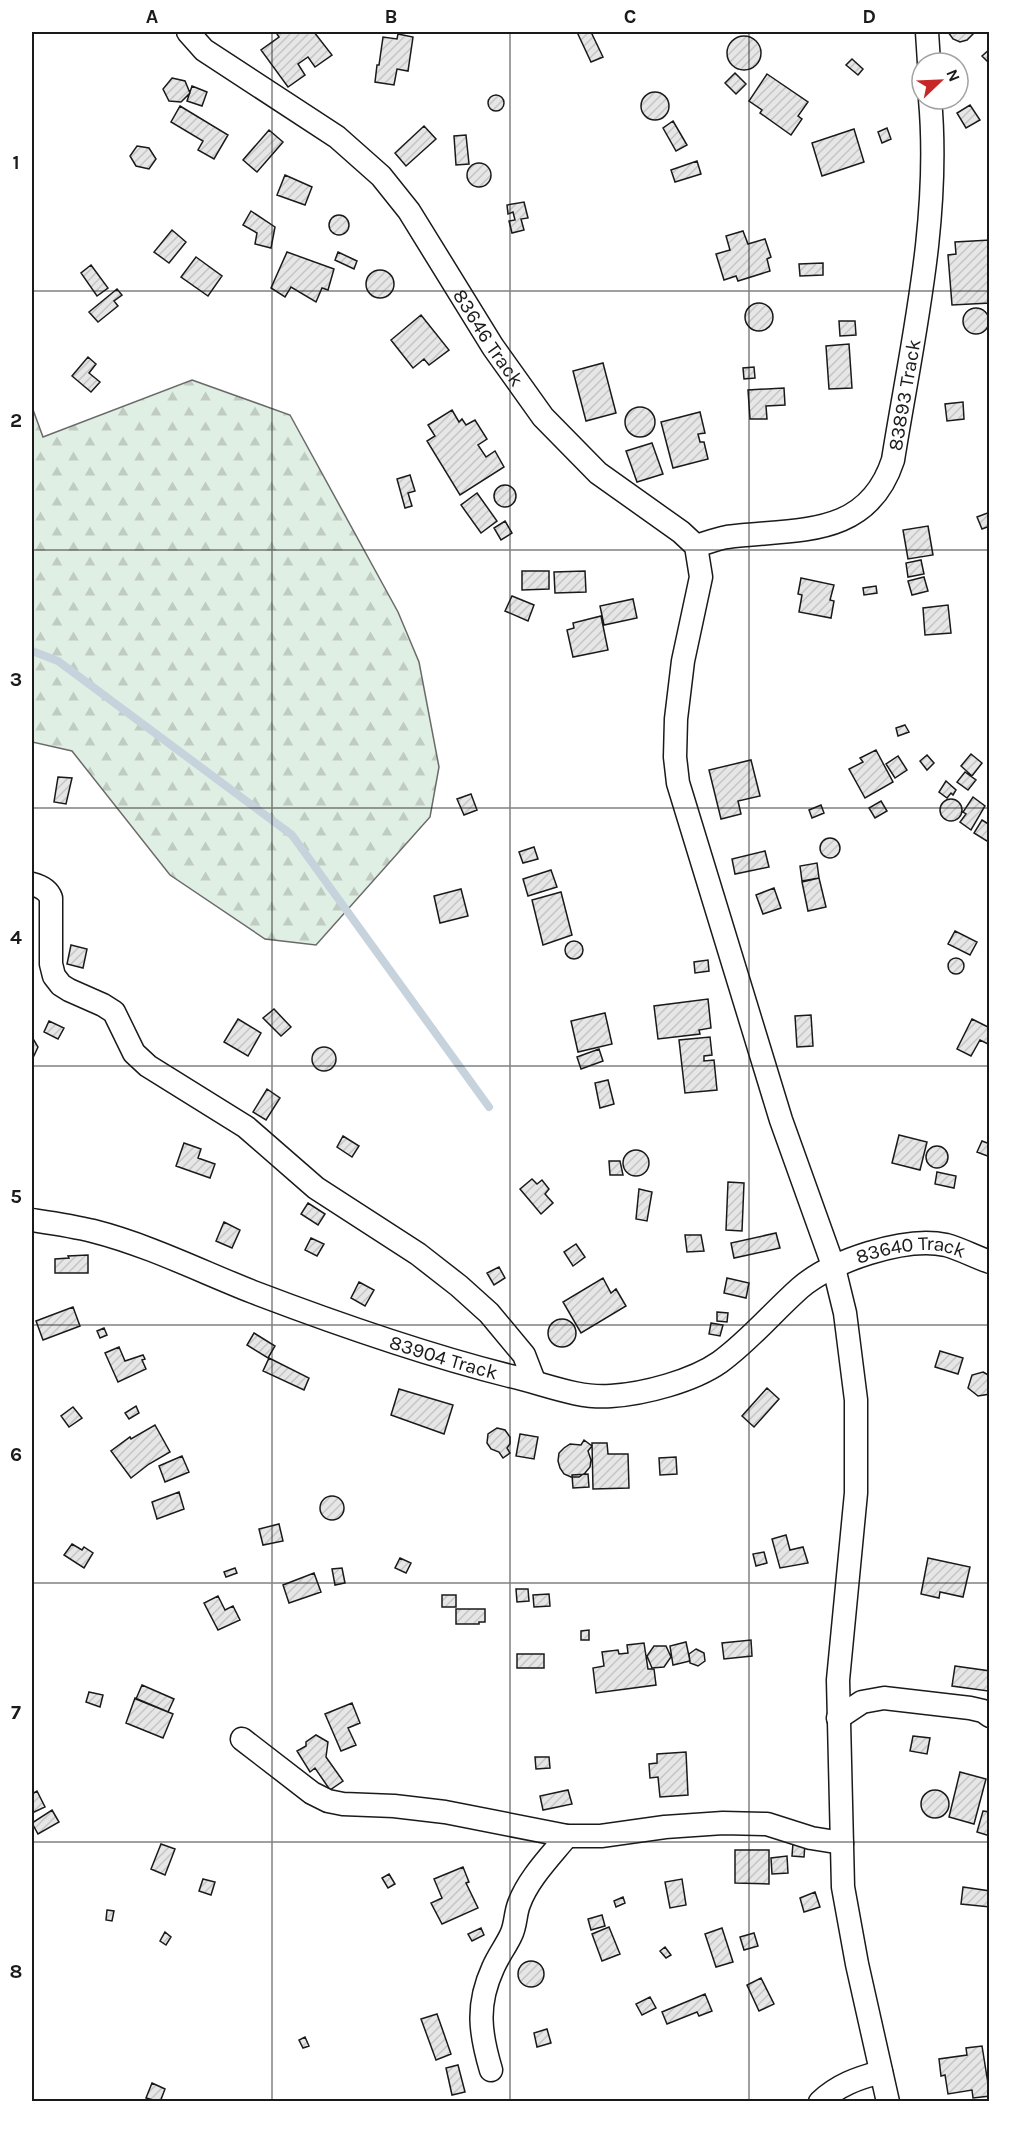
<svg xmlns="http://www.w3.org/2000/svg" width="1021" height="2133" font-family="Karla,sans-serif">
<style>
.forest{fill:url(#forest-firs);stroke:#6a6a6a;stroke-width:1.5}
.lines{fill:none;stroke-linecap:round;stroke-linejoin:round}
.stream{stroke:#c6d2dc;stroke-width:8}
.building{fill:url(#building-hatch);stroke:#1a1a1a;stroke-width:1.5}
.minor-casing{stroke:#1a1a1a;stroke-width:25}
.minor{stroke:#fff;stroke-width:22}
.grid{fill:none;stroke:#1a1a1a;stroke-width:1.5;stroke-opacity:0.55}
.labels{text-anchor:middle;stroke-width:4.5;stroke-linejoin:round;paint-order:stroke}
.street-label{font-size:20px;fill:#1a1a1a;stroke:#fff}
.neatline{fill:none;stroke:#1a1a1a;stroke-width:2}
.grid-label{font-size:20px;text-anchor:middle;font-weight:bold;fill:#1a1a1a}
</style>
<defs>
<pattern id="forest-firs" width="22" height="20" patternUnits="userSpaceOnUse" patternTransform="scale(1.5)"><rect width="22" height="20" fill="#e0efe3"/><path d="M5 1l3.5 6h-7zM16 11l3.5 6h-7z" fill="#c0ccc2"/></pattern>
<pattern id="building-hatch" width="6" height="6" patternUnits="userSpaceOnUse" patternTransform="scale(1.5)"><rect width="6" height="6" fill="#e6e6e6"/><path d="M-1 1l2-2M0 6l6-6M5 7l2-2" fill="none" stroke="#c5c5c5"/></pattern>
</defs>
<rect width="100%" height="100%" fill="#fff"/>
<path class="forest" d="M192,380l98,35 108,197 21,50 20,105 -9,50 -114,128 -51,-6 -95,-64 -98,-124 -40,-9v-335l11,30z"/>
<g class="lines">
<path class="stream" d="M32,651l26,10 234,174 197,272"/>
</g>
<path class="building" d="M280,32h34l18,23 -17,12 -7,-10 -10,7 7,11 -17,12 -27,-37 18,-13 -2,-3z
M577,32h14l12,25 -12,5z
M948,32h27l-8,8 -7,2 -7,-3z
M398,34l15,3 -5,34 -11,-2 -3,16 -19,-3 2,-17h2l4,-28 14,2z
M727 53a17 17 0 1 1 34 0a17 17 0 1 1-34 0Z
M990,49v15l-8,-8z
M852,59l11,10 -5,6 -12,-10z
M735,73l11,11 -10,10 -11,-11z
M767,74l41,28 -10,14 4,3 -11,16 -31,-22 2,-3 -13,-9z
M172,78l13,3 5,12 -9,9 -12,-1 -6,-12z
M192,86l15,6 -5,14 -15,-5z
M641 106a14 14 0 1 1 28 0a14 14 0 1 1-28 0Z
M488 103a8 8 0 1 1 16 0a8 8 0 1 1-16 0Z
M970,105l10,15 -14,8 -9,-15z
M180,106l48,29 -14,24 -16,-9 5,-9 -32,-19z
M673,121l14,24 -11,6 -13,-23z
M424,126l12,13 -30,27 -11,-13z
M887,128l4,11 -9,4 -4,-11z
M854,129l10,33 -42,14 -10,-33z
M269,130l14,12 -26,30 -14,-12z
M466,135l3,29 -13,1 -2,-29z
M137,146l12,2 7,11 -7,10 -13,-3 -6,-10z
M697,161l4,13 -26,8 -4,-12z
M467 175a12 12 0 1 1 24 0a12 12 0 1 1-24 0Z
M285,175l27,12 -7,18 -28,-10z
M524,202l4,16 -7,1 3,11 -12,3 -3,-12 6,-1 -2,-8 -5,2 -1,-9z
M251,211l24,16 -4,21 -16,-4 2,-11 -14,-8z
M329 225a10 10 0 1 1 20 0a10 10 0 1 1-20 0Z
M172,230l14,12 -17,21 -15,-11z
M743,231l5,13 17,-5 6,18 -4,2 3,12 -32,10 -2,-5 -12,4 -8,-26 14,-4 -4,-14z
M990,240v63l-38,2 -4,-50 8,-1 -1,-12z
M287,252l47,17 -6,21 -6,-2 -6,14 -25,-15 -6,10 -14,-9z
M338,252l19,9 -3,8 -19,-9z
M196,257l26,19 -14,20 -27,-19z
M823,263v12l-23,1 -1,-12z
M91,265l17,23 -11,8 -16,-23z
M366 284a14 14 0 1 1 28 0a14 14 0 1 1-28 0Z
M117,289l5,6 -8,6 4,5 -20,16 -9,-10z
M745 317a14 14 0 1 1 28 0a14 14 0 1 1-28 0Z
M963 321a13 13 0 1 1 26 0a13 13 0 1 1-26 0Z
M421,315l28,35 -20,15 -5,-6 -11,9 -22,-28z
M839,321h16l1,14 -16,1z
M849,344l3,44 -23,1 -3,-43z
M88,357l8,7 -7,9 11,9 -9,10 -19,-16z
M603,363l13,50 -30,8 -13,-50z
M754,367l1,11 -11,1 -1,-11z
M784,388l1,17 -19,1 1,13h-17l-2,-29z
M963,402l1,17 -17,2 -2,-17z
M625 422a15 15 0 1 1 30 0a15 15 0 1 1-30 0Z
M452,410l7,12 3,-3 4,6 9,-5 12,19 -9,6 8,12 9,-6 9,16 -44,28 -33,-54 8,-5 -7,-11z
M700,412l5,21 -7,1 2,8h4l4,17 -35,9 -12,-46z
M652,443l11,31 -26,8 -11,-31z
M410,475l5,16 -7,2 4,13 -7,2 -8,-29z
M494 496a11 11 0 1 1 22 0a11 11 0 1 1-22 0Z
M477,493l20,28 -16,12 -20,-28z
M990,512v14l-8,3 -5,-12z
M505,521l7,12 -11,7 -7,-12z
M928,526l5,29 -25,4 -5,-29z
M921,560l3,14 -16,3 -2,-14z
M522,571h27v18l-27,1z
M585,571l1,21 -31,1 -1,-21z
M924,577l4,14 -16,4 -4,-14z
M801,578l33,7 -4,15 4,1 -3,17 -32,-6 3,-17 -4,-1z
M876,586l1,7 -13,2 -1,-7z
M512,596l22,9 -6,16 -23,-10z
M633,599l4,19 -33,7 -4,-19z
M948,605l3,28 -26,2 -2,-27z
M601,616l7,34 -35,7 -6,-27 7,-2 -1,-5z
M905,725l4,7 -11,4 -2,-8z
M876,750l17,32 -28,16 -16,-29 14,-7 -3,-4z
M971,754l11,9 -10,13 -11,-10z
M927,755l7,8 -7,7 -7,-9z
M898,756l9,14 -12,8 -9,-14z
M751,760l9,36 -22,5 3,13 -20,5 -12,-49z
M965,772l11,8 -8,10 -11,-8z
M58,777l14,1 -6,26 -12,-2z
M946,781l10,9 -3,5 -2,-2 -4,5 -8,-6z
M471,794l6,16 -13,5 -7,-16z
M973,797l12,9 -14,24 -11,-8 6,-8 -3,-2z
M940 810a11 11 0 1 1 22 0a11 11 0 1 1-22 0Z
M881,801l6,10 -12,7 -6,-10z
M821,805l3,8 -12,5 -3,-8z
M982,820l8,5v18l-16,-10z
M820 848a10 10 0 1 1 20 0a10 10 0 1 1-20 0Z
M534,847l4,12 -15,4 -4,-11z
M765,851l4,16 -34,7 -3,-15z
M817,863l2,15 -17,3 -2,-15z
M551,870l6,17 -29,9 -5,-17z
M819,878l7,29 -18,4 -6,-29z
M774,888l7,20 -18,6 -7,-19z
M461,889l7,27 -28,7 -6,-27z
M561,892l11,43 -29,10 -11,-45z
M955,931l22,11 -7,13 -22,-11z
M565 950a9 9 0 1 1 18 0a9 9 0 1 1-18 0Z
M71,945l16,4 -4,19 -16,-4z
M948 966a8 8 0 1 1 16 0a8 8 0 1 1-16 0Z
M708,960l1,11 -14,2 -1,-11z
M708,999l3,29 -12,2 1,4 -42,5 -4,-33z
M274,1009l17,18 -10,9 -18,-18z
M605,1013l7,31 -34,8 -7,-31z
M811,1015l2,31 -16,1 -2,-31z
M238,1019l23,14 -13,23 -24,-14z
M972,1019l18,9v17l-10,-5 -9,16 -14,-7z
M49,1021l15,7 -6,11 -14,-7z
M32,1037l6,10 -6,13z
M710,1037l2,18 -8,1v5l10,-1 3,30 -32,3 -6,-53z
M312 1059a12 12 0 1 1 24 0a12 12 0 1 1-24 0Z
M599,1049l4,12 -22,8 -4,-12z
M608,1080l6,24 -14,4 -5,-25z
M267,1089l13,9 -14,22 -13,-8z
M899,1135l28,7 -7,28 -28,-7z
M343,1136l16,10 -7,11 -15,-10z
M982,1141l8,3v13l-13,-5z
M184,1143l17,6 -3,9 17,6 -5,14 -34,-12z
M926 1157a11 11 0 1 1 22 0a11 11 0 1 1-22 0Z
M623 1163a13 13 0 1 1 26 0a13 13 0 1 1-26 0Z
M609,1161h11l3,14h-13z
M937,1172l19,4 -2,12 -19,-4z
M532,1179l5,5 5,-4 7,9 -4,5 8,9 -12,11 -21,-25z
M728,1182l16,1 -2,48 -16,-1z
M639,1189l13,3 -5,29 -11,-2z
M308,1203l17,11 -7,11 -17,-11z
M224,1222l16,8 -8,18 -16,-7z
M776,1233l4,15 -46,10 -3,-15z
M685,1235h16l3,16 -17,1z
M311,1238l13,6 -7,12 -12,-6z
M576,1244l9,13 -12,9 -9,-14z
M88,1255v18h-33v-14l14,-1 -1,-2z
M499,1267l6,11 -11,7 -7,-12z
M603,1278l8,15 5,-4 10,17 -45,27 -18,-31z
M727,1278l22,5 -3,15 -22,-5z
M359,1282l15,8 -9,16 -14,-8z
M73,1307l7,19 -37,14 -7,-19z
M717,1312l11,1 -1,9 -10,-1z
M548 1333a14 14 0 1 1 28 0a14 14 0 1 1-28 0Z
M711,1323l12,2 -3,11 -11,-2z
M104,1328l3,7 -7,3 -3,-7z
M254,1333l21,13 -7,12 -21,-13z
M119,1347l6,14 18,-6 2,4 -3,1 4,9 -28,13 -13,-29z
M940,1351l23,7 -5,16 -23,-7z
M269,1358l40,20 -5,12 -41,-19z
M983,1372l7,4v18l-12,2 -10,-8 4,-13z
M767,1388l12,11 -25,28 -12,-11z
M399,1389l54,16 -9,29 -53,-19z
M136,1406l3,7 -10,6 -4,-6z
M73,1407l9,11 -13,9 -8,-11z
M155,1425l15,27 -21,12 -18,14 -20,-27 19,-14 1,2z
M497,1428l8,2 5,7v7l-3,4 3,5 -7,5 -4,-6 -8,-3 -4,-6 1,-9z
M520,1434l18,3 -4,22 -18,-3z
M584,1440l8,6 -4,5 3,9 -1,7 -5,6 -6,4h-8l-7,-3 -4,-6 -2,-7 1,-8 5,-5 6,-4 11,1z
M592,1443h15l1,11h20l1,34 -36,1z
M182,1456l7,16 -24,10 -6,-16z
M676,1457l1,17 -17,1 -1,-17z
M588,1474l1,13 -16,1 -1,-13z
M179,1492l5,17 -27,10 -5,-17z
M320 1508a12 12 0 1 1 24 0a12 12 0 1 1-24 0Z
M279,1524l4,17 -20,4 -4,-16z
M786,1535l4,15 13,-3 5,16 -28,5 -8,-29z
M72,1544l10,6 2,-3 9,6 -9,15 -20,-13z
M764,1552l3,11 -11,3 -3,-12z
M400,1558l11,5 -5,10 -11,-5z
M928,1558l42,9 -7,30 -23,-5 -1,6 -18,-4z
M235,1568l2,5 -11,4 -2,-5z
M342,1568l3,15 -10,2 -3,-16z
M314,1573l7,19 -32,11 -6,-18z
M516,1589h12l1,12 -12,1z
M549,1594l1,12 -16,1 -1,-12z
M442,1595h14v12h-14z
M218,1596l7,14 8,-4 7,14 -22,10 -14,-27z
M456,1609h29v13h-6v2h-23z
M589,1630v10h-8v-9z
M751,1640l1,16 -28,3 -2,-16z
M686,1642l4,19 -17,4 -3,-19z
M644,1643l4,26h6l2,16 -60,8 -3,-25 11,-2 -2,-14 16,-2 1,4 9,-1 -1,-8z
M654,1646h12l5,11 -7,10 -12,1 -5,-12z
M696,1649l8,4 1,8 -7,5 -8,-3 -1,-9z
M517,1654h27v14h-27z
M955,1666l35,5 -2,20 -36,-5z
M142,1685l32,14 -6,13 -32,-13z
M89,1692l14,3 -3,12 -14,-5z
M135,1698l38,16 -10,24 -37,-15z
M352,1703l8,20 -12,5 8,17 -15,6 -16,-37z
M316,1735l12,7 -2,15 17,24 -13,9 -15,-22 -5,4 -13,-21 9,-5v-4z
M913,1736l17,2 -3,16 -17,-3z
M686,1752l2,43 -28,2 -2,-20 -8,1 -1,-14 8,-1v-9z
M535,1757h14l1,11 -14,1z
M960,1772l26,7 -12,45 -25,-7z
M568,1790l4,14 -29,6 -3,-14z
M921 1804a14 14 0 1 1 28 0a14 14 0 1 1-28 0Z
M37,1791l8,16 -13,6v-19z
M52,1810l7,12 -21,12 -6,-11z
M983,1811l7,1v24l-13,-4z
M793,1843l12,1 -1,13 -12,-1z
M161,1844l14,5 -10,26 -14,-6z
M735,1850h34v34l-34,-1z
M787,1856l1,17 -16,1 -1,-16z
M463,1867l6,15 -3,1 12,25 -36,16 -11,-21 11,-5 -8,-19z
M389,1874l6,10 -7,4 -6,-10z
M203,1879l12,3 -4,13 -12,-4z
M682,1879l4,26 -16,3 -5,-26z
M963,1887l27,4v16l-29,-3z
M815,1892l5,15 -16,5 -4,-14z
M623,1897l2,6 -9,4 -2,-6z
M107,1910l7,1 -2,10 -6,-1z
M602,1915l3,11 -14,4 -3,-11z
M609,1927l11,27 -18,7 -10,-27z
M481,1928l3,7 -12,6 -4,-7z
M722,1928l11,34 -17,5 -11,-33z
M165,1932l6,5 -5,8 -6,-4z
M754,1933l4,13 -14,4 -4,-13z
M665,1947l6,8 -5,3 -6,-7z
M518 1974a13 13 0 1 1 26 0a13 13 0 1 1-26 0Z
M761,1978l13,26 -15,7 -12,-26z
M705,1994l7,17 -13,5 -2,-4 -30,12 -5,-12z
M650,1997l6,11 -14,7 -6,-11z
M437,2014l14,40 -15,6 -15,-41z
M547,2029l4,14 -14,4 -3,-14z
M305,2037l4,9 -6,2 -4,-8z
M982,2046l8,50 -17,2 -1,-8 -24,4 -3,-19 -4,1 -2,-17 28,-4 -1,-7z
M458,2065l7,27 -13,3 -6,-27z
M152,2083l13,6 -5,13 -14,-4z"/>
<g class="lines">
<g class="minor-casing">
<g id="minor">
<path id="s1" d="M188,32l16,18 133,87 44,39 28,35 84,136 50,70 55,56 83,59 15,14 5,31 -18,84 -7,58 -1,38 3,26 103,337 53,148 11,45 11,87v93l-18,187 5,207 14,77 31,138"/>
<path d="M927,32l2,31"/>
<path id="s2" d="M696,546c10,-3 20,-7 31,-9 68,-9 140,3 166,-77 19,-119 48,-240 37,-361"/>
<path d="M32,884c8,2 16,6 19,14v66l3,12 7,9 8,5 34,15 11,7 20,41 14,13 98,61 70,61 102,66 41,32 30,27 35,42 10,26"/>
<path id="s3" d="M32,1220c20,3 41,6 61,11 55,14 107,40 160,61 84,32 170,62 257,84 32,7 68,23 101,20 33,-2 82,-15 109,-34 29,-21 53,-50 80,-74 31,-27 105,-52 146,-43 15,4 29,12 44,17"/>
<path d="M838,1718l24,-16 22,-4 86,10 13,3 7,5"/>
<path d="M242,1739l70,54 16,8 15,3 51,2 51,6 122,24h34l64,-9 58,-4 44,1 44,14 31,5"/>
<path d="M491,2070c-11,-37 -15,-65 2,-102 5,-12 13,-22 18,-33 5,-10 4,-21 8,-31 9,-25 31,-47 48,-68"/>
<path d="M820,2102c18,-17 38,-24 61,-30"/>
</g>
</g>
<use href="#minor" class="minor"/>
</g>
<path class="grid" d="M272,32v2070M510,32v2070M749,32v2070M32,291h958M32,550h958M32,808h958M32,1066h958M32,1325h958M32,1583h958M32,1842h958"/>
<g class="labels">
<g class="street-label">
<text dy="7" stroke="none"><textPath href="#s1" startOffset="436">83646 Track</textPath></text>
<text dy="7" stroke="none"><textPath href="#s2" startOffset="296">83893 Track</textPath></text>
<text dy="7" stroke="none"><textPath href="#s3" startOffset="952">83640 Track</textPath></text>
<text dy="7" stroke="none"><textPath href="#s3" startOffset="435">83904 Track</textPath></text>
</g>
</g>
<rect width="1021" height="2133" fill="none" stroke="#ffffff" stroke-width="66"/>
<g transform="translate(940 81) rotate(67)"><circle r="28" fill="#ffffff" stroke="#a3a3a3" stroke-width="1.5"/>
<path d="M0-4.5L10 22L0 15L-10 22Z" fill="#c62828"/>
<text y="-9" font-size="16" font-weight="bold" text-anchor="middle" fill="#1a1a1a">N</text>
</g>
<rect x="33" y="33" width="955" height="2067" class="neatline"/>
<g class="grid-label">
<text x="152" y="23">A</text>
<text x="391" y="23">B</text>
<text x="630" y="23">C</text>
<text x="869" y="23">D</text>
<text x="16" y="169">1</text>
<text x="16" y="427">2</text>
<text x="16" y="686">3</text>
<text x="16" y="944">4</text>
<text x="16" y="1203">5</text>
<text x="16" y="1461">6</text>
<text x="16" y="1719">7</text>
<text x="16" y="1978">8</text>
</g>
</svg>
